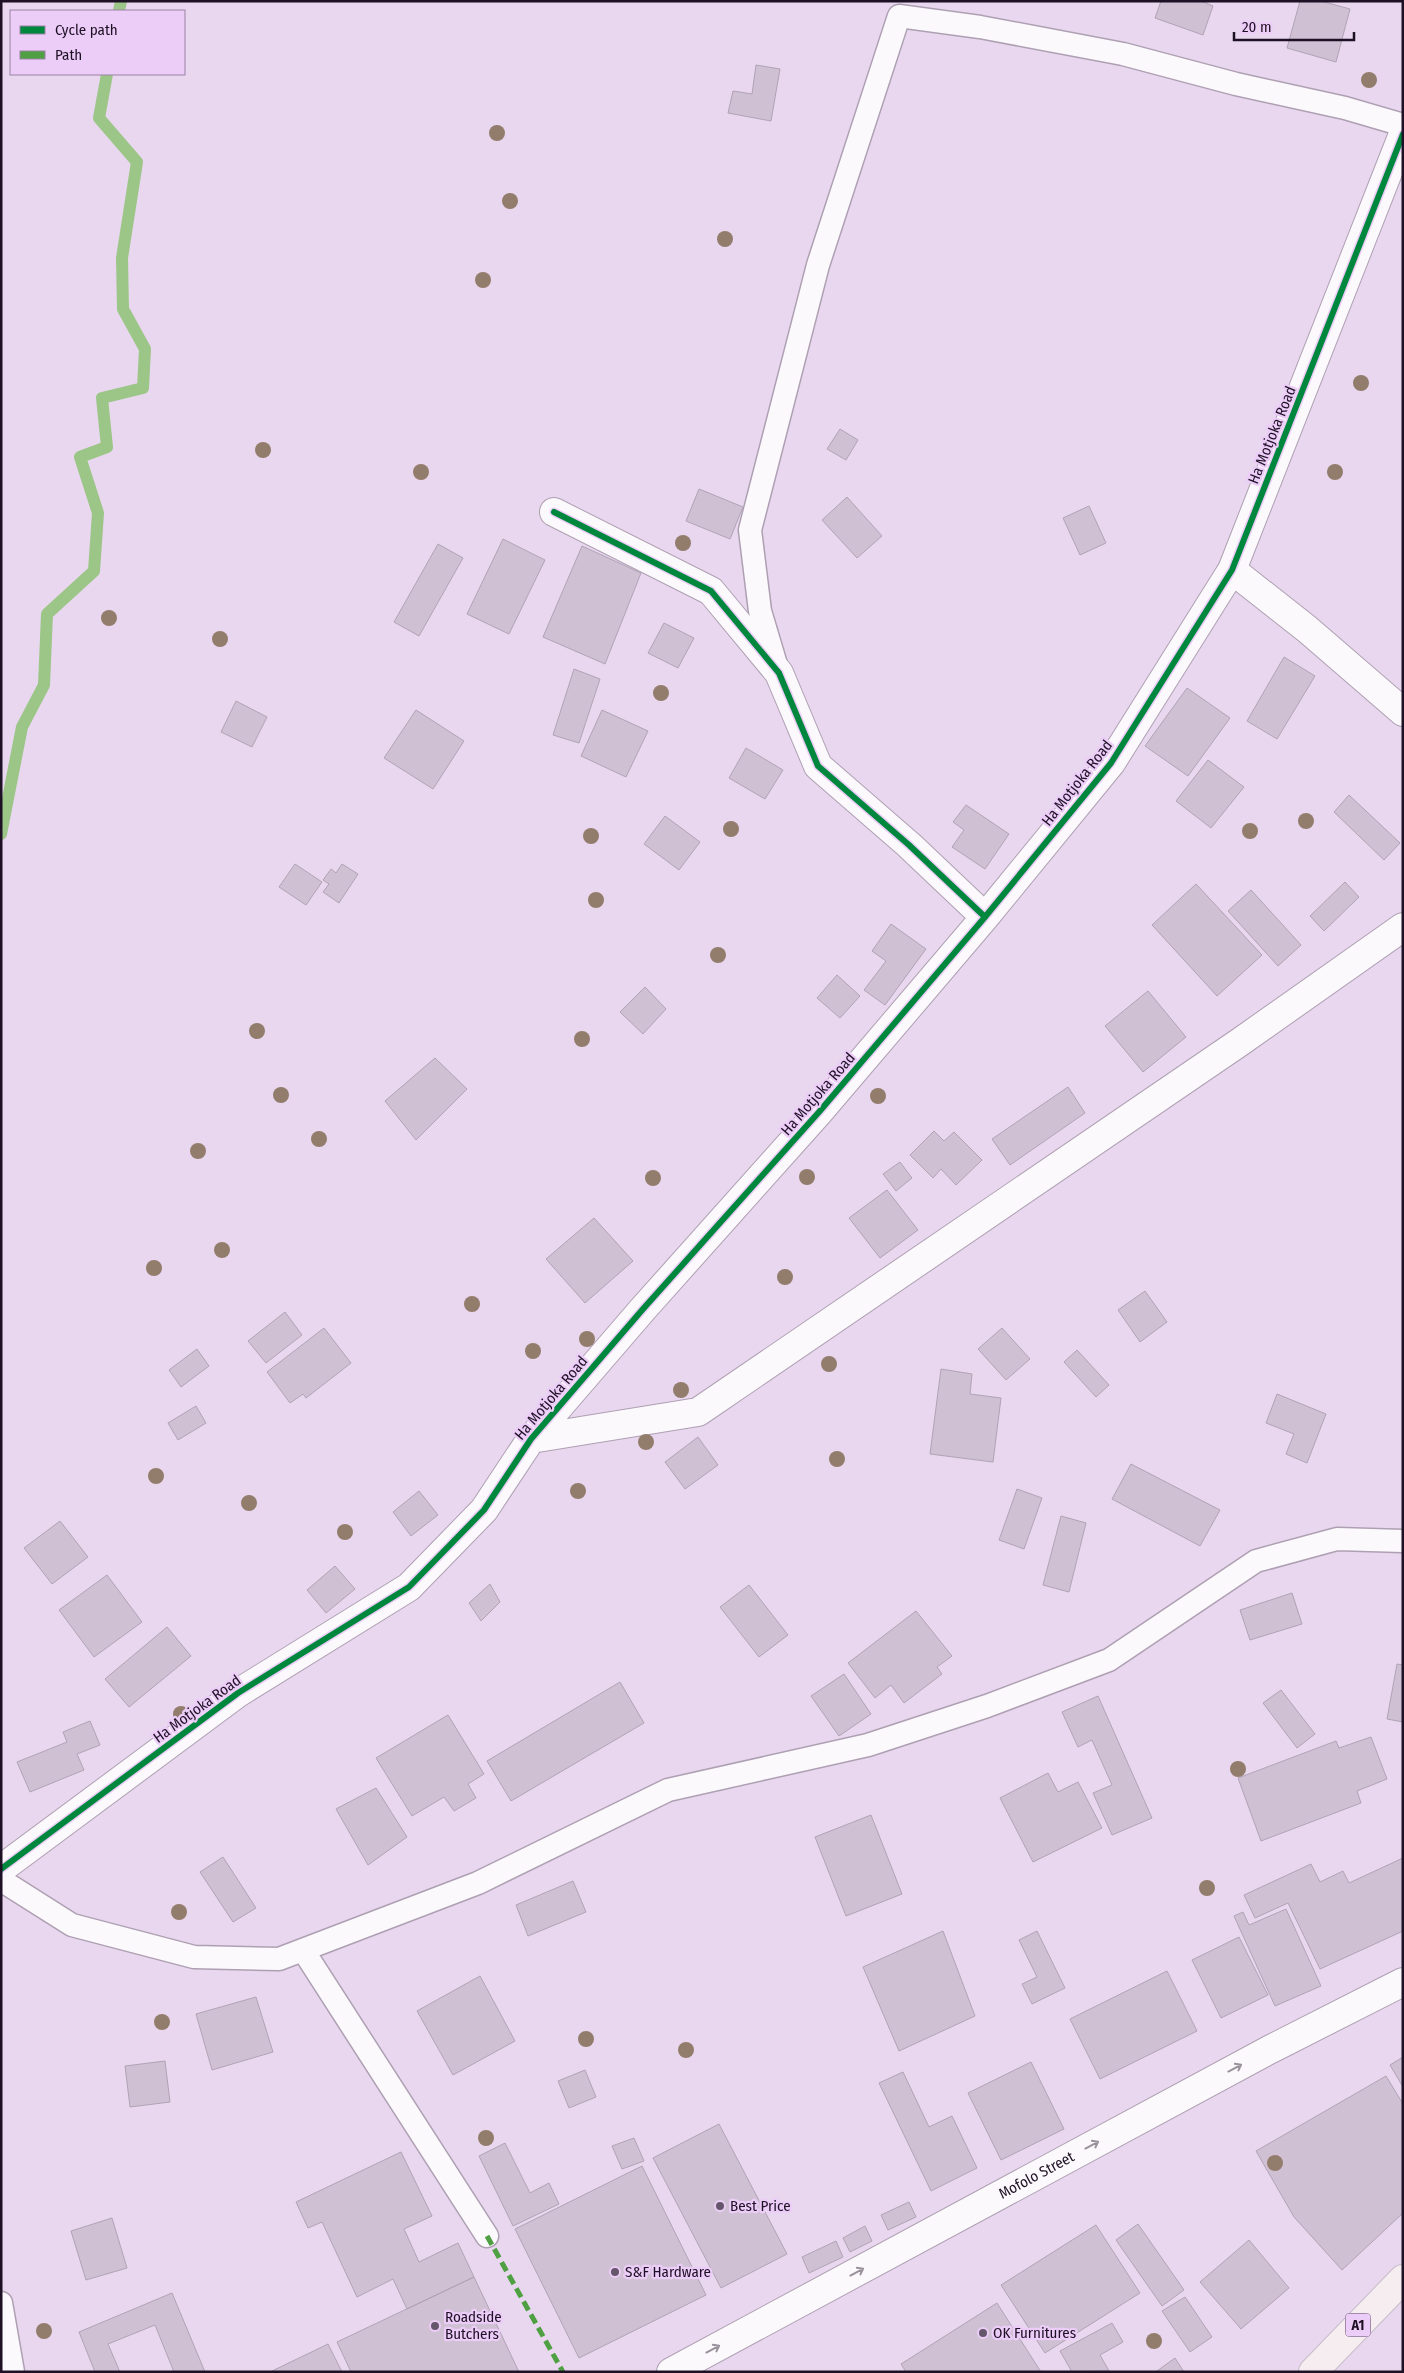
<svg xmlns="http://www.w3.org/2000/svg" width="1404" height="2373" font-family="'Fira Sans Condensed',sans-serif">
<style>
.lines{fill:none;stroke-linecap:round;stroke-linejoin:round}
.stream{stroke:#9cc687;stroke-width:12}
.building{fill:#cfc0d4;stroke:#b1a3b6}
.service-casing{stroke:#aea0b3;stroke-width:25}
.minor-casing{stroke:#aea0b3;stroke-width:30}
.secondary-casing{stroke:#aea0b3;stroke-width:30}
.primary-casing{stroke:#c6bdc9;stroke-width:30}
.service{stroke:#fcf9fc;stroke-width:22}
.minor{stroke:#fcf9fc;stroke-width:28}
.secondary{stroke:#fcf9fc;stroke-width:28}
.primary{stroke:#f6edf1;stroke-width:28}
.quiet{stroke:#4fa042;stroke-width:5;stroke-dasharray:10 5;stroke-linecap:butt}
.cycleway-casing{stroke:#eccdf8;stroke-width:9}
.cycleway{stroke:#00873e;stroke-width:6}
.tree{fill:#927c6b}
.oneway{stroke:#99919b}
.poi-dot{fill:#65566b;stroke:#eccdf8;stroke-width:2}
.labels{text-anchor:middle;stroke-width:4.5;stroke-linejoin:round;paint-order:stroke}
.shield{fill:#eccdf8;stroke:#5c4964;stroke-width:1}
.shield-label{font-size:14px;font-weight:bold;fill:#1f1125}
.street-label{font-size:15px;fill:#1f1125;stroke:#eccdf8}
.poi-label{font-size:15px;fill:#1f1125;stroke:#eccdf8;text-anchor:start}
</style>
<rect width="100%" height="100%" fill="#e8d7ee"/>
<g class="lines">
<path class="stream" d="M119,11l2,-10
M1,834l21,-107 22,-42 3,-71 47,-43 4,-58 -18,-56 27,-10 -5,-49 41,-10 2,-39 -22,-40 -1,-51 15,-96 -38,-44 8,-44"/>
</g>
<path class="building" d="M1161,1h40l12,5 -10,29 -48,-17z
M1300,1h21l29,8 -14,53 -49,-14z
M756,65l24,4 -9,52 -43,-8 5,-22 19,3z
M840,429l18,11 -12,20 -19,-11z
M699,489l44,18 -13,32 -44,-18z
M847,497l35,39 -25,22 -35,-38z
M1089,506l17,37 -26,12 -17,-37z
M503,539l42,21 -36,74 -42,-20z
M438,544l25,14 -44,78 -25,-14z
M582,546l59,27 -36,91 -62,-27z
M664,623l30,15 -16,30 -30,-15z
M1284,657l31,19 -38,63 -30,-18z
M574,669l26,10 -21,64 -26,-8z
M1187,688l43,30 -42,58 -43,-30z
M236,701l31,16 -15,30 -31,-15z
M416,710l48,31 -31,48 -49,-31z
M602,710l46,21 -22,46 -45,-21z
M746,748l37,22 -18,29 -36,-21z
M1208,760l36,27 -33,41 -35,-27z
M1349,795l51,48 -16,17 -50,-48z
M966,805l43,29 -24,35 -33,-22 12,-17 -11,-8z
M665,816l35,26 -21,28 -35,-26z
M295,864l27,18 -16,23 -27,-18z
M342,864l16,10 -19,29 -16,-11 6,-8 -6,-4 8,-11 5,4z
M1345,882l14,15 -35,34 -14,-15z
M1196,884l66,71 -45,41 -65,-71z
M1251,890l50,55 -23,21 -50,-55z
M891,924l35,25 -41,56 -21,-15 22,-29 -14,-10z
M837,975l23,21 -20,22 -23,-20z
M645,987l21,22 -23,25 -23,-22z
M1148,991l38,46 -43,35 -38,-46z
M435,1058l32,31 -51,51 -31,-39z
M1068,1087l17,26 -75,52 -18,-26z
M934,1131l10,10 10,-9 28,28 -26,25 -15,-16 -8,9 -23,-23z
M900,1162l12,16 -16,13 -13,-17z
M887,1190l31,40 -38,28 -31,-40z
M594,1218l39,43 -48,42 -39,-44z
M1145,1291l22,31 -27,20 -22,-32z
M285,1312l17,23 -36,28 -18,-22z
M324,1328l27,35 -45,35 -3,-4 -13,9 -23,-31z
M1002,1328l28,31 -24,21 -28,-31z
M197,1349l12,17 -28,21 -12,-17z
M1077,1350l32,35 -13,12 -32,-35z
M941,1369l31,5 -2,20 31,4 -8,64 -63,-8z
M1277,1394l49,20 -19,49 -21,-9 8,-20 -28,-11z
M196,1406l10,17 -28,17 -10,-17z
M698,1437l20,28 -33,24 -20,-27z
M1131,1464l89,46 -20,36 -88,-47z
M1017,1489l25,9 -18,51 -25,-9z
M419,1491l19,24 -27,21 -18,-24z
M1061,1516l25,7 -17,69 -26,-7z
M60,1521l28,36 -36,27 -28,-36z
M335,1566l20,23 -29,24 -19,-23z
M107,1575l35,47 -48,35 -35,-47z
M490,1584l10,18 -19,19 -12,-18z
M749,1585l39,50 -29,22 -39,-50z
M1292,1593l10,31 -52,16 -10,-30z
M916,1611l36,45 -15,11 5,7 -38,29 -13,-18 -16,13 -27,-35z
M167,1627l24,29 -62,51 -24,-28z
M1397,1664l6,1v57l-16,-3z
M844,1674l27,40 -32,22 -28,-40z
M620,1682l24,41 -133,78 -24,-40z
M1281,1690l34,44 -18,14 -34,-45z
M1098,1696l54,122 -40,17 -19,-42 19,-8 -20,-45 -14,7 -16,-35z
M448,1715l36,59 -16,10 8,14 -22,13 -10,-14 -32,19 -36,-58z
M90,1721l10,24 -23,9 7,16 -54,22 -13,-30 50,-20 -4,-10z
M1371,1737l16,42 -30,12 4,12 -100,38 -23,-63 98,-37 3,7z
M1048,1773l10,19 20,-10 24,46 -69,34 -33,-64z
M376,1788l31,49 -39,28 -32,-56z
M871,1815l31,79 -56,22 -31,-79z
M223,1857l33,51 -23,14 -33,-50z
M1403,1858v73l-83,38 -32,-66 -33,15 -11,-23 67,-31 9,18 23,-11 6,12z
M573,1881l13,31 -58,24 -12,-31z
M1286,1909l35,77 -46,20 -41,-90 9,-4 6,13z
M943,1931l32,85 -76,35 -36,-84z
M1037,1931l28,57 -33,16 -10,-20 15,-7 -18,-37z
M1239,1937l29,58 -47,23 -29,-58z
M1167,1971l30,60 -97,48 -30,-60z
M480,1976l35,65 -62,34 -36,-64z
M256,1997l17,55 -61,18 -16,-56z
M1403,2057v30l-13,-22z
M165,2061l5,41 -40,5 -5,-41z
M1031,2062l33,67 -63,31 -33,-67z
M585,2070l11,27 -27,11 -11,-27z
M903,2072l26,55 23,-11 25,52 -46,23 -52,-108z
M1386,2076l17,28v109l-61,57 -48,-53 -38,-66z
M719,2124l68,130 -66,34 -68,-130z
M634,2138l10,23 -22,8 -10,-23z
M505,2143l25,50 19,-10 10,21 -46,22 -34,-70z
M401,2152l31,64 -28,13 15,33 39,-19 16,34 -67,32 -14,-30 -36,18 -35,-75 -14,6 -12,-26z
M642,2166l64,129 -127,63 -64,-129z
M909,2202l7,15 -28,13 -7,-15z
M112,2218l15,50 -41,12 -15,-49z
M1138,2224l46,66 -22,16 -46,-66z
M1096,2225l44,68 -95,60 -44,-68z
M865,2226l7,15 -22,11 -7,-14z
M1249,2240l40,48 -48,41 -41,-47z
M836,2241l7,16 -34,16 -7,-16z
M474,2277l45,95h-168l-14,-30z
M172,2293l33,79h-31l-19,-47 -47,19 12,28h-25l-16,-40z
M1185,2297l27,40 -22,15 -28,-41z
M997,2303l44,69h-135l-5,-8z
M1112,2323l11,19 -23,13 9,16 -37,1 -12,-21z
M328,2344l14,28h-72z
M1175,2358l9,14h-27v-1z"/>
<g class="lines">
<g class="service-casing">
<path id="service" d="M777,668l-17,-57 -10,-81 68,-265 81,-249 81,11 143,27 113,30 109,24 58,17
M1,1880l71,45 122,32 85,2 199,-76 190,-93 200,-45 119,-39 122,-46 147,-99 81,-22 66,2
M303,1950l184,286
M1,2303l12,69"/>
</g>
<g class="minor-casing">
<path id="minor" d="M554,512l157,79 68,82 39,93 91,79 76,72
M1232,570l75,59 96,83
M531,1439l167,-27 542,-370 163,-115
M1,1869l237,-176 171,-106 75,-77 47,-71 112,-130 176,-197 166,-195 126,-154 121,-193 171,-436"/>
</g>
<g class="secondary-casing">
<g id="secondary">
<path id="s1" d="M671,2372l598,-322 134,-68"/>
</g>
</g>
<g class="primary-casing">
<path id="primary" d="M1313,2372l90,-93"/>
</g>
<use href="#service" class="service"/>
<use href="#minor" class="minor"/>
<use href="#secondary" class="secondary"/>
<use href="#primary" class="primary"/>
<path class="quiet" d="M487,2236l76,136"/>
<g class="cycleway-casing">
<path id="cycleway" d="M554,512l157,79 68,82 39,93 91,79 76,72
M1,1869l237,-176 171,-106 75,-77 47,-71 112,-130 176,-197 166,-195 126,-154 121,-193 171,-436"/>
</g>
<use href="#cycleway" class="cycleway"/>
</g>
<g class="tree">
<circle cx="1369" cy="80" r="8"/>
<circle cx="497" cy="133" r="8"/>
<circle cx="510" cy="201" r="8"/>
<circle cx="725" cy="239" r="8"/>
<circle cx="483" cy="280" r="8"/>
<circle cx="1361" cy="383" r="8"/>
<circle cx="263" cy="450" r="8"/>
<circle cx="421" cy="472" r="8"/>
<circle cx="1335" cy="472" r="8"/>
<circle cx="683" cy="543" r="8"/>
<circle cx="109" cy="618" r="8"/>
<circle cx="220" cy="639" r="8"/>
<circle cx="661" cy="693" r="8"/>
<circle cx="1306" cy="821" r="8"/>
<circle cx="731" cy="829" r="8"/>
<circle cx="1250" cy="831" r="8"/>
<circle cx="591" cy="836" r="8"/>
<circle cx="596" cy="900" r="8"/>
<circle cx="718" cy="955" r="8"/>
<circle cx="257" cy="1031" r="8"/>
<circle cx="582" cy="1039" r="8"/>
<circle cx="281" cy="1095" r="8"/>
<circle cx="878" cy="1096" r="8"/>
<circle cx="319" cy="1139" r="8"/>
<circle cx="198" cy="1151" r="8"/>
<circle cx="807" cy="1177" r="8"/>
<circle cx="653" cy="1178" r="8"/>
<circle cx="222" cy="1250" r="8"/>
<circle cx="154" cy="1268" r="8"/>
<circle cx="785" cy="1277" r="8"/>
<circle cx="472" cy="1304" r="8"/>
<circle cx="587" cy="1339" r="8"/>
<circle cx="533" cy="1351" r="8"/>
<circle cx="829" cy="1364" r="8"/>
<circle cx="681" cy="1390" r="8"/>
<circle cx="646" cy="1442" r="8"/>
<circle cx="837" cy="1459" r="8"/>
<circle cx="156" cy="1476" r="8"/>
<circle cx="578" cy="1491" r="8"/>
<circle cx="249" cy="1503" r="8"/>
<circle cx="345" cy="1532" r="8"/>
<circle cx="181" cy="1714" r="8"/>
<circle cx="1238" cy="1769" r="8"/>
<circle cx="1207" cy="1888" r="8"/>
<circle cx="179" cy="1912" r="8"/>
<circle cx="162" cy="2022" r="8"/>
<circle cx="586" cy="2039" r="8"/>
<circle cx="686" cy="2050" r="8"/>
<circle cx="486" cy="2138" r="8"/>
<circle cx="1275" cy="2163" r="8"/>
<circle cx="44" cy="2331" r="8"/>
<circle cx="1154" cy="2341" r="8"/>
</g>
<defs><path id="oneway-shaft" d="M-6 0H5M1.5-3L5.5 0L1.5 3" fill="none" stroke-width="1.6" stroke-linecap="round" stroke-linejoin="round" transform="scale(1.25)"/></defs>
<g class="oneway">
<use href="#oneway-shaft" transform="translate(1235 2068) rotate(-28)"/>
<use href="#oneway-shaft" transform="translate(1092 2145) rotate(-28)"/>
<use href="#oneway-shaft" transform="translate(857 2272) rotate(-28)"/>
<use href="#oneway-shaft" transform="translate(713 2349) rotate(-28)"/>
</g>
<g class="poi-dot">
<circle cx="720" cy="2206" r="5"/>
<circle cx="615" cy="2272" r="5"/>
<circle cx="435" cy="2326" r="5"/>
<circle cx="983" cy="2333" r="5"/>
</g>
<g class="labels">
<rect class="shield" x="1345.5" y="2313.5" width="25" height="23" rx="4"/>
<g class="shield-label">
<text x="1358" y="2330">A1</text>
</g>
<g class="street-label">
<text transform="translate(1272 435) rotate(-68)" y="5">Ha Motjoka Road</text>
<text transform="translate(1077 783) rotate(-52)" y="5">Ha Motjoka Road</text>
<text transform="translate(818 1094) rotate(-49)" y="5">Ha Motjoka Road</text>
<text transform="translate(551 1398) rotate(-50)" y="5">Ha Motjoka Road</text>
<text transform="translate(197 1709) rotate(-36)" y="5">Ha Motjoka Road</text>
<text dy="5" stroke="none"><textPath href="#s1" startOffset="415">Mofolo Street</textPath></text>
</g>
<g class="poi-label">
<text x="730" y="2211">Best Price</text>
<text x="625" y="2277">S&amp;F Hardware</text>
<text x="445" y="2322">Roadside<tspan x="445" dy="17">Butchers</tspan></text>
<text x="993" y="2338">OK Furnitures</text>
</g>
</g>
<rect width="1404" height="2373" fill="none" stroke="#1f1125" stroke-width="5"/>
<rect x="10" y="10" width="175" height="65" fill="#eccdf8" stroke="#9a82a4"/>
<rect x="20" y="26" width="25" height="8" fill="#00873e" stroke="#9a82a4"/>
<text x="55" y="35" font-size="15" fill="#1f1125">Cycle path</text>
<rect x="20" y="51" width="25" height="8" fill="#4fa042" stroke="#9a82a4"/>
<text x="55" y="60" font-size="15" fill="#1f1125">Path</text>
<path d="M1234 32v8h120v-8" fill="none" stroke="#1f1125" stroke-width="2.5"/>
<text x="1242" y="32" font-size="15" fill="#1f1125" stroke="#eccdf8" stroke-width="4" paint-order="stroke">20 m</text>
</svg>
